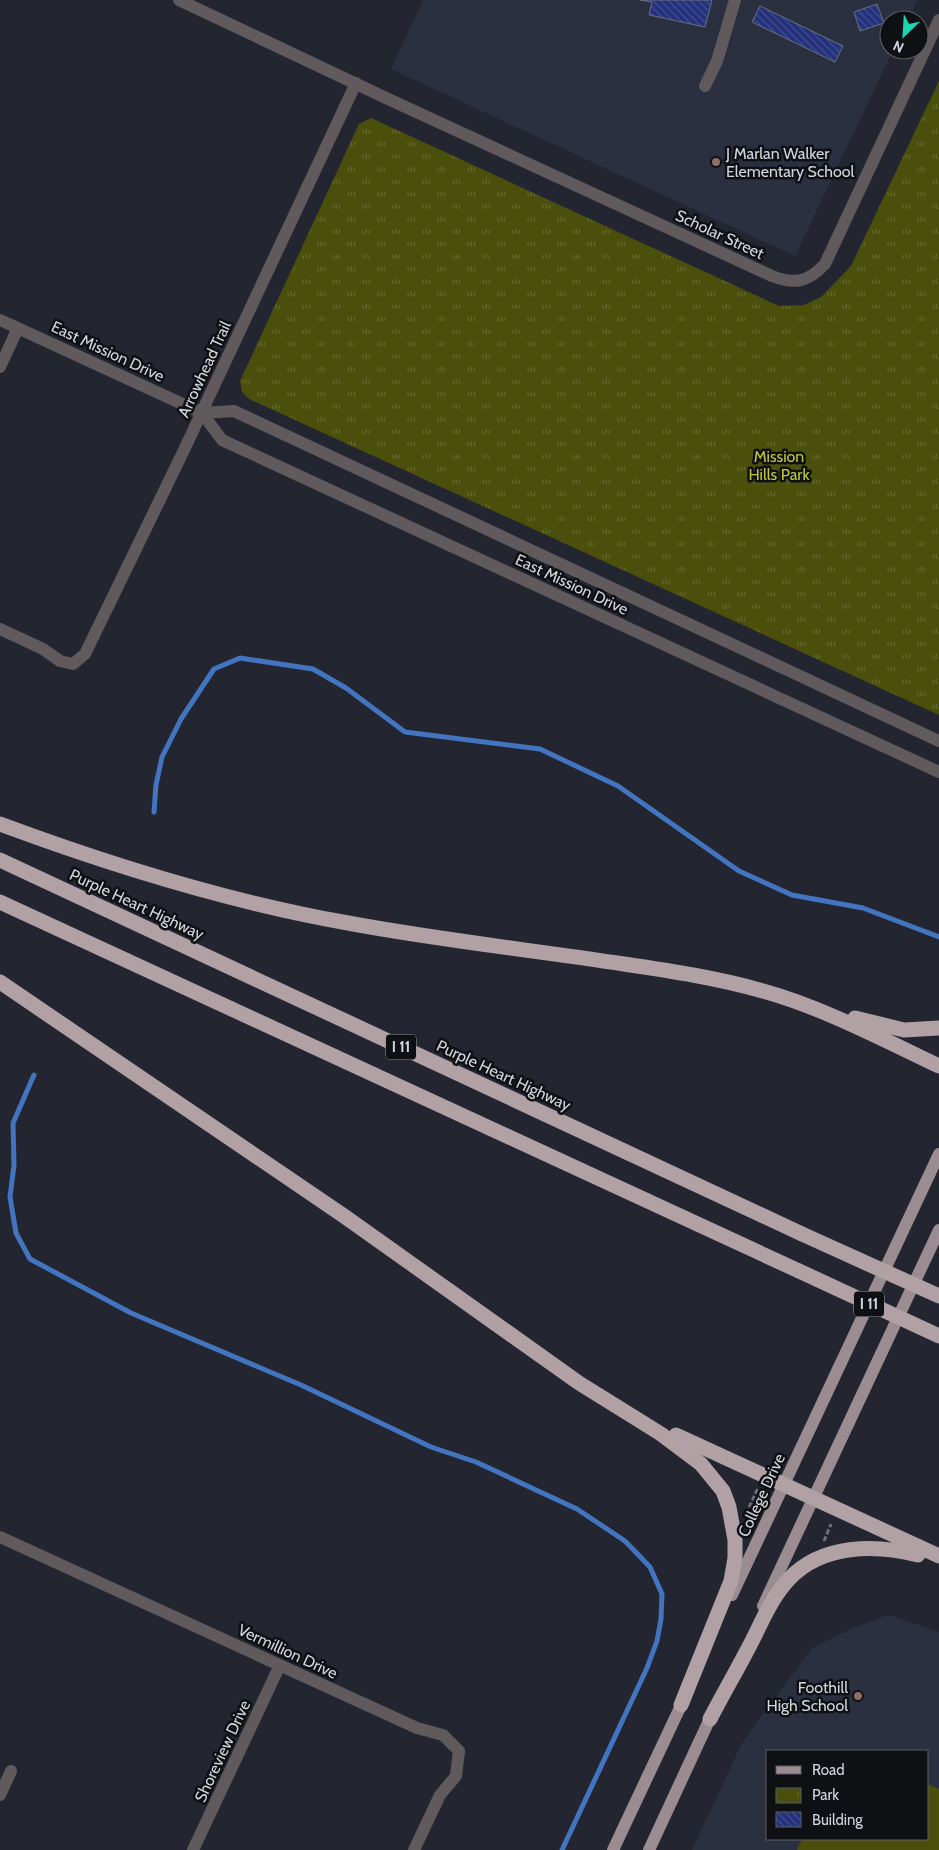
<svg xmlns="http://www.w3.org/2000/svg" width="939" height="1850" font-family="Cabin,sans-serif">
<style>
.built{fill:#2b3040;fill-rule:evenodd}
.grass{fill:#4a4f0c}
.park{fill:url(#park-tufts)}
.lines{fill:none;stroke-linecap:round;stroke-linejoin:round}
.stream{stroke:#4274bf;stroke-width:5}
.building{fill:url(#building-back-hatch);stroke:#6b707c}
.path{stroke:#6e717a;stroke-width:3;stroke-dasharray:5 2.5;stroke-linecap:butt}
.minor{stroke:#615a5c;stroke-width:12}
.major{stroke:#9a8c90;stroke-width:12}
.highway{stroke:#b1a0a4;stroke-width:15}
.highway-bridge{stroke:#b1a0a4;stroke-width:15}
.education-dot{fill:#8d6e63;stroke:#0e1014;stroke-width:2}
.labels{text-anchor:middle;stroke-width:5;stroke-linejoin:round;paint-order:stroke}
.shield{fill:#0e1014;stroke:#999ba1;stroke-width:1}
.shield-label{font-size:15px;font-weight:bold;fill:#d4d6dd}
.poi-label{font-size:16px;fill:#d4d6dd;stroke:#0e1014;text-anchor:start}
.street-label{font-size:16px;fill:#d4d6dd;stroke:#0e1014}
.park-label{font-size:16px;fill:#bec83a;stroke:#0e1014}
</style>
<defs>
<pattern id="park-tufts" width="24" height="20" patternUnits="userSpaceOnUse" patternTransform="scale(1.25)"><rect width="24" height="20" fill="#4a4f0c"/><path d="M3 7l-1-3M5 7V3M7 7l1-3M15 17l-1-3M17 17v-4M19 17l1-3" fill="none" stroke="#63682f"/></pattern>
<pattern id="building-back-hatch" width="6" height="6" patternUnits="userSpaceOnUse" patternTransform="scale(1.25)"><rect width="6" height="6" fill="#24327d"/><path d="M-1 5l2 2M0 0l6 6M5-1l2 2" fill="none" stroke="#434f8f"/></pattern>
</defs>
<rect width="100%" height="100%" fill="#232631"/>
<path class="built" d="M423,0h494l-9,20h-19v30h4l-98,206 -404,-187z
M888,1615l51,17v218h-247l50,-107 69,-94 37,-19zM768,1751h160v88h-160z"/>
<path class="grass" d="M928,1784l11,5v61h-142l5,-11h126z"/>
<path class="park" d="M939,81v634l-690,-316 -7,-7 -2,-11 119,-257 12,-6 408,188 25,-1 17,-8 30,-31z"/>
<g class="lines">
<path class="stream" d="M154,812l2,-27 6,-28 19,-38 33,-50 26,-11 73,11 33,19 59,44 135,17 78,37 121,85 53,24 71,13 76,29
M34,1075l-21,48 1,42 -4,32 6,36 14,26 101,54 170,72 130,62 45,15 101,47 48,32 25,26 12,27 -1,25 -4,22 -10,27 -85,182"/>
</g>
<path class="building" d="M640,0h72l-7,27 -56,-12 3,-13z
M877,4l7,19 -24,8 -6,-19z
M760,6l83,40 -8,16 -83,-40z"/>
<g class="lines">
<path class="path" d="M746,1514l12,-26
M824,1541l7,-17"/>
<path class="minor" d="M179,0l207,98 386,178c23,9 36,6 53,-12l114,-244
M705,86l12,-25 18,-61
M0,320l202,93 32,-2 705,330
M0,367l18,-39
M202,413l20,27 717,332
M0,629l43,20 17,12 13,3 12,-10 99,-204 172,-367
M0,1537l417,191 26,7 16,16 -3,25 -16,19 -26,55
M0,1795l11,-24
M193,1850l87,-185"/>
<path class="major" d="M732,1595l207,-441
M763,1606l176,-376
M613,1850l72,-153
M649,1850l64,-138"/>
<path class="highway" d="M0,824c113,42 229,78 348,99 91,17 184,27 276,41 47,7 94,14 139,27 61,17 119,48 176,75
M0,860l802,374
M0,902l799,369
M0,982l344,234 235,167 82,51 40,30 22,27 6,16 6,33v18l-4,23 -50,124
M855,1018l49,12 35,-2
M676,1435l263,121
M710,1719c13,-25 27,-49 40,-74 12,-23 21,-47 39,-66 33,-35 86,-35 129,-24"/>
<path class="highway-bridge" d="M802,1234l137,62
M799,1271l140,65"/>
</g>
<g class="education-dot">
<circle cx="716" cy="162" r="5"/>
<circle cx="858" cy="1696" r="5"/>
</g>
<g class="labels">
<g class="shield">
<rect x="386" y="1034.5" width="30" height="25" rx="4"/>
<rect x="854" y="1291.5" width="30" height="25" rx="4"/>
</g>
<g class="shield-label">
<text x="401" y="1052">I 11</text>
<text x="869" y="1309">I 11</text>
</g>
<g class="poi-label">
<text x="726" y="159">J Marlan Walker<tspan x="726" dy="18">Elementary School</tspan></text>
<text x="848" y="1693" text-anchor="end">Foothill<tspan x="848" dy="18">High School</tspan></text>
</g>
<g class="street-label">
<text transform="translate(720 234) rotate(25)" y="6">Scholar Street</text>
<text transform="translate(108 351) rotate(25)" y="6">East Mission Drive</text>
<text transform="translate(204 369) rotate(-65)" y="6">Arrowhead Trail</text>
<text transform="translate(572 584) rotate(25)" y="6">East Mission Drive</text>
<text transform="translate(137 904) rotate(25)" y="6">Purple Heart Highway</text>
<text transform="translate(504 1075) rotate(25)" y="6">Purple Heart Highway</text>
<text transform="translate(761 1495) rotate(-65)" y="6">College Drive</text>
<text transform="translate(288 1651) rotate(25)" y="6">Vermillion Drive</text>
<text transform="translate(222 1751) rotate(-65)" y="6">Shoreview Drive</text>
</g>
<g class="park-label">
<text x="779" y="462">Mission<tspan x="779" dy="18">Hills Park</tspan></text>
</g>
</g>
<rect x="766" y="1750" width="162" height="90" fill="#0e1014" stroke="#5d5f64"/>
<rect x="776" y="1766" width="25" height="8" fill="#9a8c90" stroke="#5d5f64"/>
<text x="812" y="1775" font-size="15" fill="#d4d6dd">Road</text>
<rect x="776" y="1788" width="25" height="15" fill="url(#park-tufts)" stroke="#5d5f64"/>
<text x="812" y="1800" font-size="15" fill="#d4d6dd">Park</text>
<rect x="776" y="1812" width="25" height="15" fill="url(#building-back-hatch)" stroke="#5d5f64"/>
<text x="812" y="1825" font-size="15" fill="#d4d6dd">Building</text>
<g transform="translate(904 35) rotate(205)"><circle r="24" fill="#0e1014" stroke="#5d5f64"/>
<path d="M0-4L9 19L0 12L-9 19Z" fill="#1cd5b1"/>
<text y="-8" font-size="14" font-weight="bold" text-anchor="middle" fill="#d4d6dd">N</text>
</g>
</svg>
